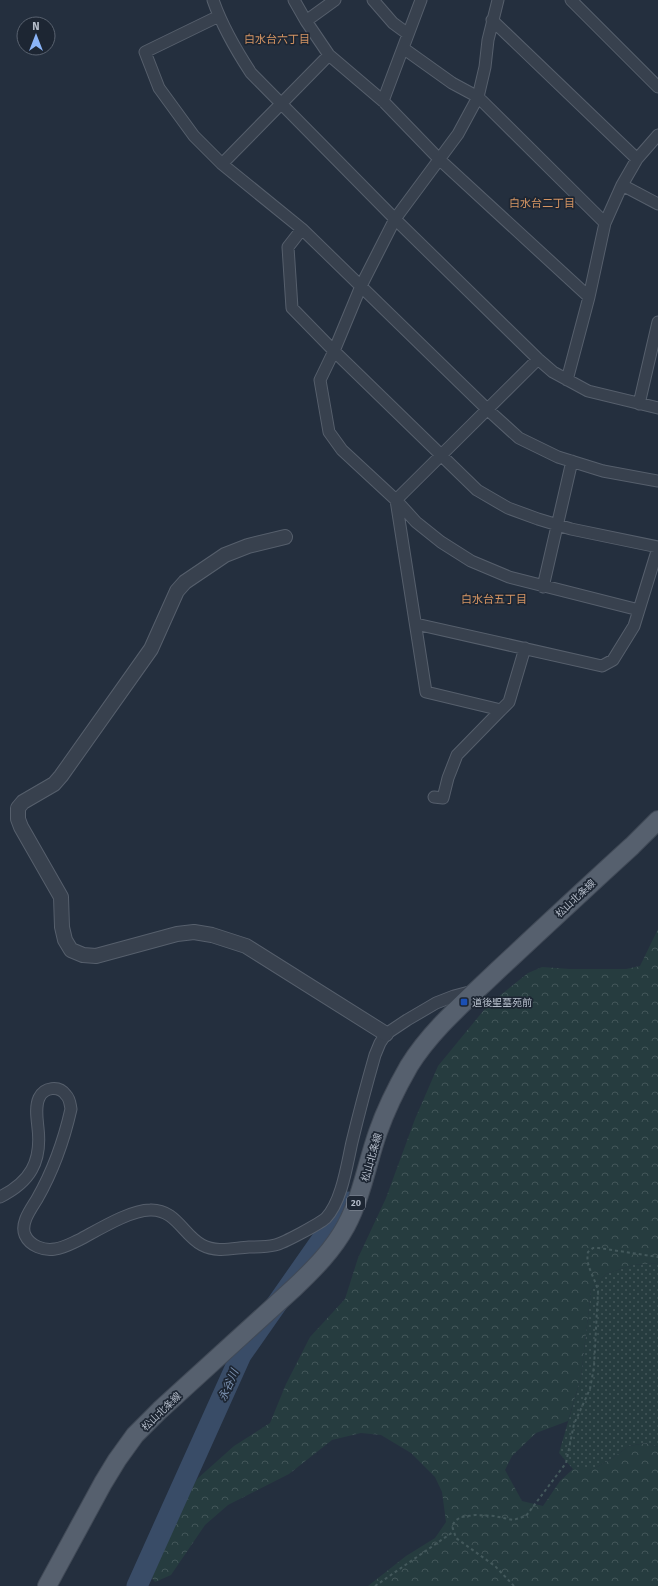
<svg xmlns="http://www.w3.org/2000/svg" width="658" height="1586" font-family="'Fira Sans','Noto Sans JP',sans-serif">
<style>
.grass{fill:url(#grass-dots)}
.forest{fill:url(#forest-crowns)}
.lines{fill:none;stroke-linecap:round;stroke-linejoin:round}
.river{stroke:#394c67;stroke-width:21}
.minor-casing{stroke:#565f6c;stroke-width:13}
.tertiary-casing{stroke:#565f6c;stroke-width:16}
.primary-casing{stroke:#414a57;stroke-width:20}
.path{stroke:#44595c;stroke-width:2;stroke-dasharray:3 3;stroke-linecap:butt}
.minor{stroke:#38414e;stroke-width:11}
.tertiary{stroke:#38414e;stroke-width:14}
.primary{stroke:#56606e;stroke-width:18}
.transit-dot{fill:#1a4fb4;stroke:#1d2633;stroke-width:1.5}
.labels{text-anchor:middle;stroke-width:3.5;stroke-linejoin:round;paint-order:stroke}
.shield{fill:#1d2633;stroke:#878f9c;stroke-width:1}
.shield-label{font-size:9px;font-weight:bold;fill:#b4bcc9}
.street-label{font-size:10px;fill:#b4bcc9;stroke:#1d2633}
.poi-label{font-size:10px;fill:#b4bcc9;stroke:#1d2633;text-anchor:start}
.neighbourhood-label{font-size:11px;fill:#d59563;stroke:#1d2633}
.water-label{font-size:11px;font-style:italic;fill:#7c92b1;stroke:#1d2633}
</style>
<defs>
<pattern id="grass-dots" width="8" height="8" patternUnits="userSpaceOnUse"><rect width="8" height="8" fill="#263c3f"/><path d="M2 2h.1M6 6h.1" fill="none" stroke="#435659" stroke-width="1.8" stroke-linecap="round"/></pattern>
<pattern id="forest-crowns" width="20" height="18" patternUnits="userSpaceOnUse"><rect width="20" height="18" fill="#263c3f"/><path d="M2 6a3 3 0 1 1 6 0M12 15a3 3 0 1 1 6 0" fill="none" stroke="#435659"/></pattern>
</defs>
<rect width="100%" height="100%" fill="#242f3e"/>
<path class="grass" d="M658,1263v184l-12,-4 -17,3 -15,11 -20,12h-21l-14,-16 22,-76 10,-87 15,-16 27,-9z"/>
<path class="forest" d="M658,929v334l-25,2 -27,9 -15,16 -10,87 -13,44 -32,12 -24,23 -7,14 17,31 21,5 17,-25 13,-12h21l20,-12 15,-11 17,-3 12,4v139h-290l38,-30 29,-18 11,-16 -4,-30 -7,-15 -24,-24 -30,-18 -20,-2 -29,7 -43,34 -61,31 -23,20 -34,50 -16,7 -8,-10 34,-68 16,-25 37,-33 36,-23 16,-39 24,-47 35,-38 13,-41 28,-60 29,-79 23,-53 50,-61 40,-32 14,-6 28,2h56l14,-3z"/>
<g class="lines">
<path class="river" d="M137,1586l104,-231 107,-153"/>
<g class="minor-casing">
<path id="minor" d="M213,0c9,26 23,50 38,73l144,146 143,140 15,13 35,19 70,17
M294,0l12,21 23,34 54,46 57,59 149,137
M373,0l20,23 15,11
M498,0l-10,40 -3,27 -7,30 -20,37 -63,85 -34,67 -27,65 -14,29 9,52 13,18 54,50 20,22 25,20 30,19 38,16 130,33
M571,0l87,87
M219,16l-74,36 14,36 35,48 28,28 80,65 186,181 31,28 39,19 45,14 55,10
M492,20l145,139
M306,21l29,-21
M403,48l49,35 26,14 127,126
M383,101l38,-101
M222,164l107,-109
M622,185l36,19
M302,229l-14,18 4,61 42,43 143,139 31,18 30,11 33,10 87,18
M567,380l22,-83 16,-74 17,-38 15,-26 21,-24
M639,404l19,-82
M396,500l30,192 75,18 8,-8 16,-54
M396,500l142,-141
M543,587l29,-126
M416,624l186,42 11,-6 21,-34 24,-78
M434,797l9,1 5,-20 9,-23 44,-45
M0,1197c30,-15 42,-35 38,-69 -1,-10 -3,-21 1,-30 5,-11 20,-13 27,-3 4,4 4,9 5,14 -7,31 -18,62 -34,90 -6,10 -17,24 -12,36 5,11 19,16 30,14 9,-1 17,-6 24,-9 19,-10 51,-30 71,-30 26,-1 33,25 52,35 15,8 31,3 47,2 9,0 18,0 26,-2 9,-2 44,-21 51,-27 16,-17 21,-54 26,-76 7,-29 15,-59 23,-87l5,-12 6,-9 21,-14 29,-17 18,-7 19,-5"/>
</g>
<g class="tertiary-casing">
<path id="tertiary" d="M285,537l-37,9 -23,9 -40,27 -8,9 -26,58 -90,127 -7,8 -31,18 -5,6v11l3,8 40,70 1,30 3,13 6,10 12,5 13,1 81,-22 17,-2 18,3 34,11 140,88"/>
</g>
<g class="primary-casing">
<path id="primary" d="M47,1586l56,-103 14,-23 18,-25 25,-25 134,-122c20,-19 39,-38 52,-62 16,-30 21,-63 32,-94 8,-23 19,-45 31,-66 23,-37 57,-65 88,-95 45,-42 90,-84 135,-125l26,-26"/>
</g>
<path class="path" d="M375,1586l78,-54
M514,1586l-19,-20 -39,-28 -4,-12 3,-5 6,-4 14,-2 19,1 19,4 13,-4 40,-53 8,-39 16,-35 4,-22 4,-76c-3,-14 -13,-25 -10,-39l5,-4h6l59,9"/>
<use href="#minor" class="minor"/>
<use href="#tertiary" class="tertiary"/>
<use href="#primary" class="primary"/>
</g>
<rect class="transit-dot" x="460" y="998" width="8" height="8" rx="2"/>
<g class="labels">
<rect class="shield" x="347" y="1196" width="18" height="14" rx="3"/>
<g class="shield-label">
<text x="356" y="1206">20</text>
</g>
<g class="street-label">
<text transform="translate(575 898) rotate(-43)" y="4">松山北条線</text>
<text transform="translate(371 1157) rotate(-74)" y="4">松山北条線</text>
<text transform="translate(161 1411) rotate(-44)" y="4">松山北条線</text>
</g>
<g class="poi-label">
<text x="472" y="1006">道後聖墓苑前</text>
</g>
<g class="neighbourhood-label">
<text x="277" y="43">白水台六丁目</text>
<text x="542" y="207">白水台二丁目</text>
<text x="494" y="603">白水台五丁目</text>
</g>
<g class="water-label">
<text transform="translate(228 1385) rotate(-66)" y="4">永谷川</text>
</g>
</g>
<g transform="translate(36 36)"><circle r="19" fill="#1d2633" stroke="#59626f"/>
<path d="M0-3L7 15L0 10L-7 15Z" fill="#8ab4f8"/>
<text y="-6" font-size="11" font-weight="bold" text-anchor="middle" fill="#b4bcc9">N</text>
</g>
</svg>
